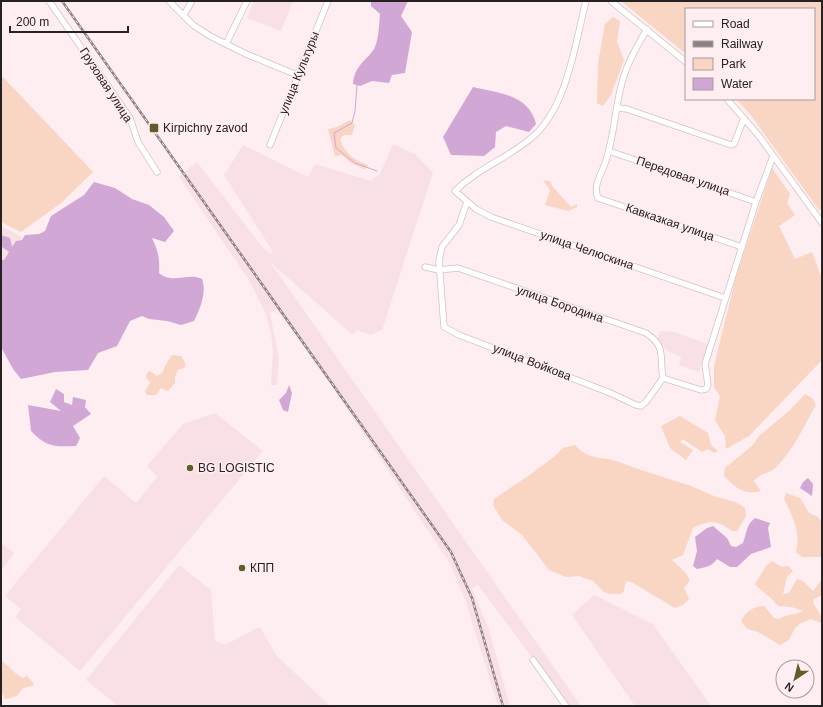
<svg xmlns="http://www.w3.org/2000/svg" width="823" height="707" font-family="Arial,sans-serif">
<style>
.built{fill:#f9e0e5}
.green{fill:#f9d5c4}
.water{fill:#d1a8d5}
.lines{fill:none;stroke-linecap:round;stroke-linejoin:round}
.stream{stroke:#d1a8d5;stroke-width:1}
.minor-casing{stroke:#d2c2c5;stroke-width:7}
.minor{stroke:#fff;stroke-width:5.5}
.rail-casing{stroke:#8b8183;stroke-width:2.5}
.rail{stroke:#feeef1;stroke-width:1;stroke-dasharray:3;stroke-linecap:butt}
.poi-dot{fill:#5f5d2a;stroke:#feeef1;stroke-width:1.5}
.labels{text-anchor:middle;stroke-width:3;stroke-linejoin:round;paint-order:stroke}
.street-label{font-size:12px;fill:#262122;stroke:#feeef1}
.poi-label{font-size:12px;fill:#262122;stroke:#feeef1;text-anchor:start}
</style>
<rect width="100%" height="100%" fill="#feeef1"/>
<path class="built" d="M254,1h39l-12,30 -34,-13z
M393,144l22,10 18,19 -51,157 -11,5 -14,-5 -4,5 -83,-73 311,444h-13l-90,-121 -6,3 17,42 21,76h-12l-32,-104 -15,-37 -120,-180 -55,-76 -6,4 9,46 -2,26h-6l2,-35 -2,-16 -5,-20 -17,-34 -70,-103 18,-15 62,81 12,12 1,-5 -48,-75 19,-30 65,32 7,-13 56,17 9,-7z
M1,226l21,11 -21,44z
M660,331l14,1 34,12 -9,28 -20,-7 2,-8 -14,-6 -10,-11z
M215,413l48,38 -183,220 -65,-54 6,-8 -16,-13 99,-120 32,27 21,-26 -10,-11 36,-42z
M1,543l13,10 -13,18z
M179,565l32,25 4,51 10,4 35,-18 16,28 54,51h-212l-32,-26z
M594,595l59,29 58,82h-76l-63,-91z"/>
<path class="green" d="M621,1h201v208l-3,1 -69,-96 -14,-15h78v-90h-128v45z
M613,17l7,4 -3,21 7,18 -13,35 -8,11 -6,-3 1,-40 7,-39z
M3,77l90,95 -32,31 -40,29 -20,-10v-143z
M350,120l5,5 -3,10h-8l-4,4c5,15 14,21 28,26l-1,3 -3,1 -13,-6 -9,-8 -7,1 -7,-27 9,-2z
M772,168l18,26 -3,9 8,12 -16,11 16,33 17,-7 10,27v81l-73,76 -23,13 -1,-13 -10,-16 5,-24 -6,-9v-21l22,-89z
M543,180l8,2 1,4 19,21 6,-3v3l-9,4 -23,-6 5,-15z
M172,355l9,1 5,9 -2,3 -6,2 -3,7v6l-7,8 -7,-3 -5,7h-9l-2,-3 5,-10 -4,-4 1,-5 3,-2 7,5 6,-4 2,-6z
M805,394l7,4 4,7c-12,21 -22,44 -39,61 -7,8 -17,7 -23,15l7,10c-17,5 -26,-4 -37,-15l1,-8 28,-23 6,-9 31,-26z
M680,416l28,17 3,12 7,6 -4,2 -6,-4 -6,3 -19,-13 -3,3 13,8 -7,10 -16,-12 -9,-22z
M575,445c13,16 27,11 44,17 23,9 48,16 72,24 8,3 15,7 23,10 13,5 17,2 31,12l1,8 -9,15h-5c-15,-11 -22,-11 -39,-3l-10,27 -11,5 14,13 4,7 -6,8 5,11 -6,6 -8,3 -42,-25 -6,-2 -2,3 -1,7 -3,3h-11l-6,-2 -11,-11 -14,-5 -13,1 -17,-7 -27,-35 -20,-15 -9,-15 1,-6 37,-25 24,-18 8,-8z
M786,493l14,5 9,15 9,4 4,5v35h-20l-6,-5c5,-20 -3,-35 -12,-53z
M772,561l10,6 6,-1 5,5 -6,6 -4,17 6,-1 8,-14 6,2 10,10 9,-12v16l-8,4 -1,4c4,6 10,13 8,20l-10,-4 -10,4 -6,5 -6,12 -9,5 -22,-13 -11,-3 -6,-8c6,-11 12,-14 23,-15l10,12 5,1c8,-6 16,-3 24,-8l-11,-4 -14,-1c-7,-9 -16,-14 -23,-22l11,-18z
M2,661c8,6 12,12 20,17l5,-2 7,8 -2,2 -9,2 -6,8 -10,3 -3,-1 -1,-4 -2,1z"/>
<path class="water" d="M371,1h37l-7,15 11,16 -7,41 -13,2 -3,8 -17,-2 -12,5 -7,-2c2,-19 12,-22 21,-35 5,-9 5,-25 6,-35l-9,-8z
M473,87c25,6 56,7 63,37l-7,8 -23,-6 -10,6 -1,15 -11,9 -33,-1 -8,-18z
M94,182l21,6 17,11 17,6 15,12 10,14 -9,11 -13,-4c6,12 8,22 7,35 14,12 29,-1 43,6 5,13 -2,30 -8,42l-13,4 -14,-4 -18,-2 -7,-3 -12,5 -13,25 -19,7 -10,17 -33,2 -34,7 -8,-10 -12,-22v-87h3l5,-8 -7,-5 -1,-12 9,3 2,9 4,-6 6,-1 3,-5 14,-1 6,-3 6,-15 33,-21z
M289,385l3,8 -4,19 -5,-2 -4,-10 7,-7z
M56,389l8,5v8l8,3 1,-8 13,3 -1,7 6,7 -18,12 7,12 -4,8c-23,1 -29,1 -45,-15l-3,-26 33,6 -11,-9z
M808,478l5,6 -1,12 -12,-8 3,-6z
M755,518l15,5 -2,5 3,19 -20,7 -14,13h-7l-13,-8c-6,8 -11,8 -20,10l-4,-3 4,-15 -2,-14 12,-9 6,-2 14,12 4,8 5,1 7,-4c4,-11 3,-18 12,-25z"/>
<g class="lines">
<path class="stream" d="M357,85l-2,26 -3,12 -18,10 2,15 19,15 22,8"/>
<g class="minor-casing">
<path id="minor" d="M49,1l81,117 8,24 19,30
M169,1l24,24 17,11 36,18 51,21
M586,1c-11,43 -19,109 -56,138 -24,20 -53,30 -75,52l21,18 15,8 234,81
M611,1l75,61
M184,15l8,-14
M647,29c-8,14 -17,28 -22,44 -11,30 -9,62 -21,93 -4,10 -11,21 -6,32l144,49
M226,44l21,-43
M727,99l32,37 63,87
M618,108l9,1 104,36 3,-1 10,-26
M270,145l58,-144
M609,151l147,51
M467,202l-8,23 -17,22 -3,14 5,66 15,8 149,57 28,13 5,1 5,-4 17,-24 38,12 5,-1 2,-4 -3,-21 51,-162 17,-46
M425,267l14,3 19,-2 188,65c21,14 13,24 17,45
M533,660l33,46"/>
</g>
<use href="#minor" class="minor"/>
<g class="rail-casing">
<path id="rail" d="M62,1l389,551 21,46 31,108"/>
</g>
<use href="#rail" class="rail"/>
</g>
<g class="poi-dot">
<rect x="149" y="123" width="10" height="10" rx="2"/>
<circle cx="190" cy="468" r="4"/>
<circle cx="242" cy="568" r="4"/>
</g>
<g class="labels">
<g class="street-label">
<text transform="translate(299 73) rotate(-68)" y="4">улица Культуры</text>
<text transform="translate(106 85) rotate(57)" y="4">Грузовая улица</text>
<text transform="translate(683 176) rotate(19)" y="4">Передовая улица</text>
<text transform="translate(670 222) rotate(19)" y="4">Кавказкая улица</text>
<text transform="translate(587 250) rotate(19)" y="4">улица Челюскина</text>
<text transform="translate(560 304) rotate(19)" y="4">улица Бородина</text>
<text transform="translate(532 362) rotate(21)" y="4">улица Войкова</text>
</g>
<g class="poi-label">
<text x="163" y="132">Kirpichny zavod</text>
<text x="198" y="472">BG LOGISTIC</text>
<text x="250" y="572">КПП</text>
</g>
</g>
<rect width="823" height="707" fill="none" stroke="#262122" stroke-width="4"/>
<rect x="685" y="8" width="130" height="92" fill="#feeef1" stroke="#a89c9e"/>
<rect x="693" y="21" width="20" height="6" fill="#ffffff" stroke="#a89c9e"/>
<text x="721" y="28" font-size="12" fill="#262122">Road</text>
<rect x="693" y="41" width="20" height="6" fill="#8b8183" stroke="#a89c9e"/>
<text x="721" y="48" font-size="12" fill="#262122">Railway</text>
<rect x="693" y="58" width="20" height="12" fill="#f9d5c4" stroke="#a89c9e"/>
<text x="721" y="68" font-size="12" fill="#262122">Park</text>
<rect x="693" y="78" width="20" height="12" fill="#d1a8d5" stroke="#a89c9e"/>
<text x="721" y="88" font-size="12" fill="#262122">Water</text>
<g transform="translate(795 679) rotate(215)"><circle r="19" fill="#feeef1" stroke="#a89c9e"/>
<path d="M0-3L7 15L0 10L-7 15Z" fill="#5f5d2a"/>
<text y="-6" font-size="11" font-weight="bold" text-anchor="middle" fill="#262122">N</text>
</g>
<path d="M10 26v6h118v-6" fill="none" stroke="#262122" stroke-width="2"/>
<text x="16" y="26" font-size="12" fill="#262122" stroke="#feeef1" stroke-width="3" paint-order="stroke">200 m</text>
</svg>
